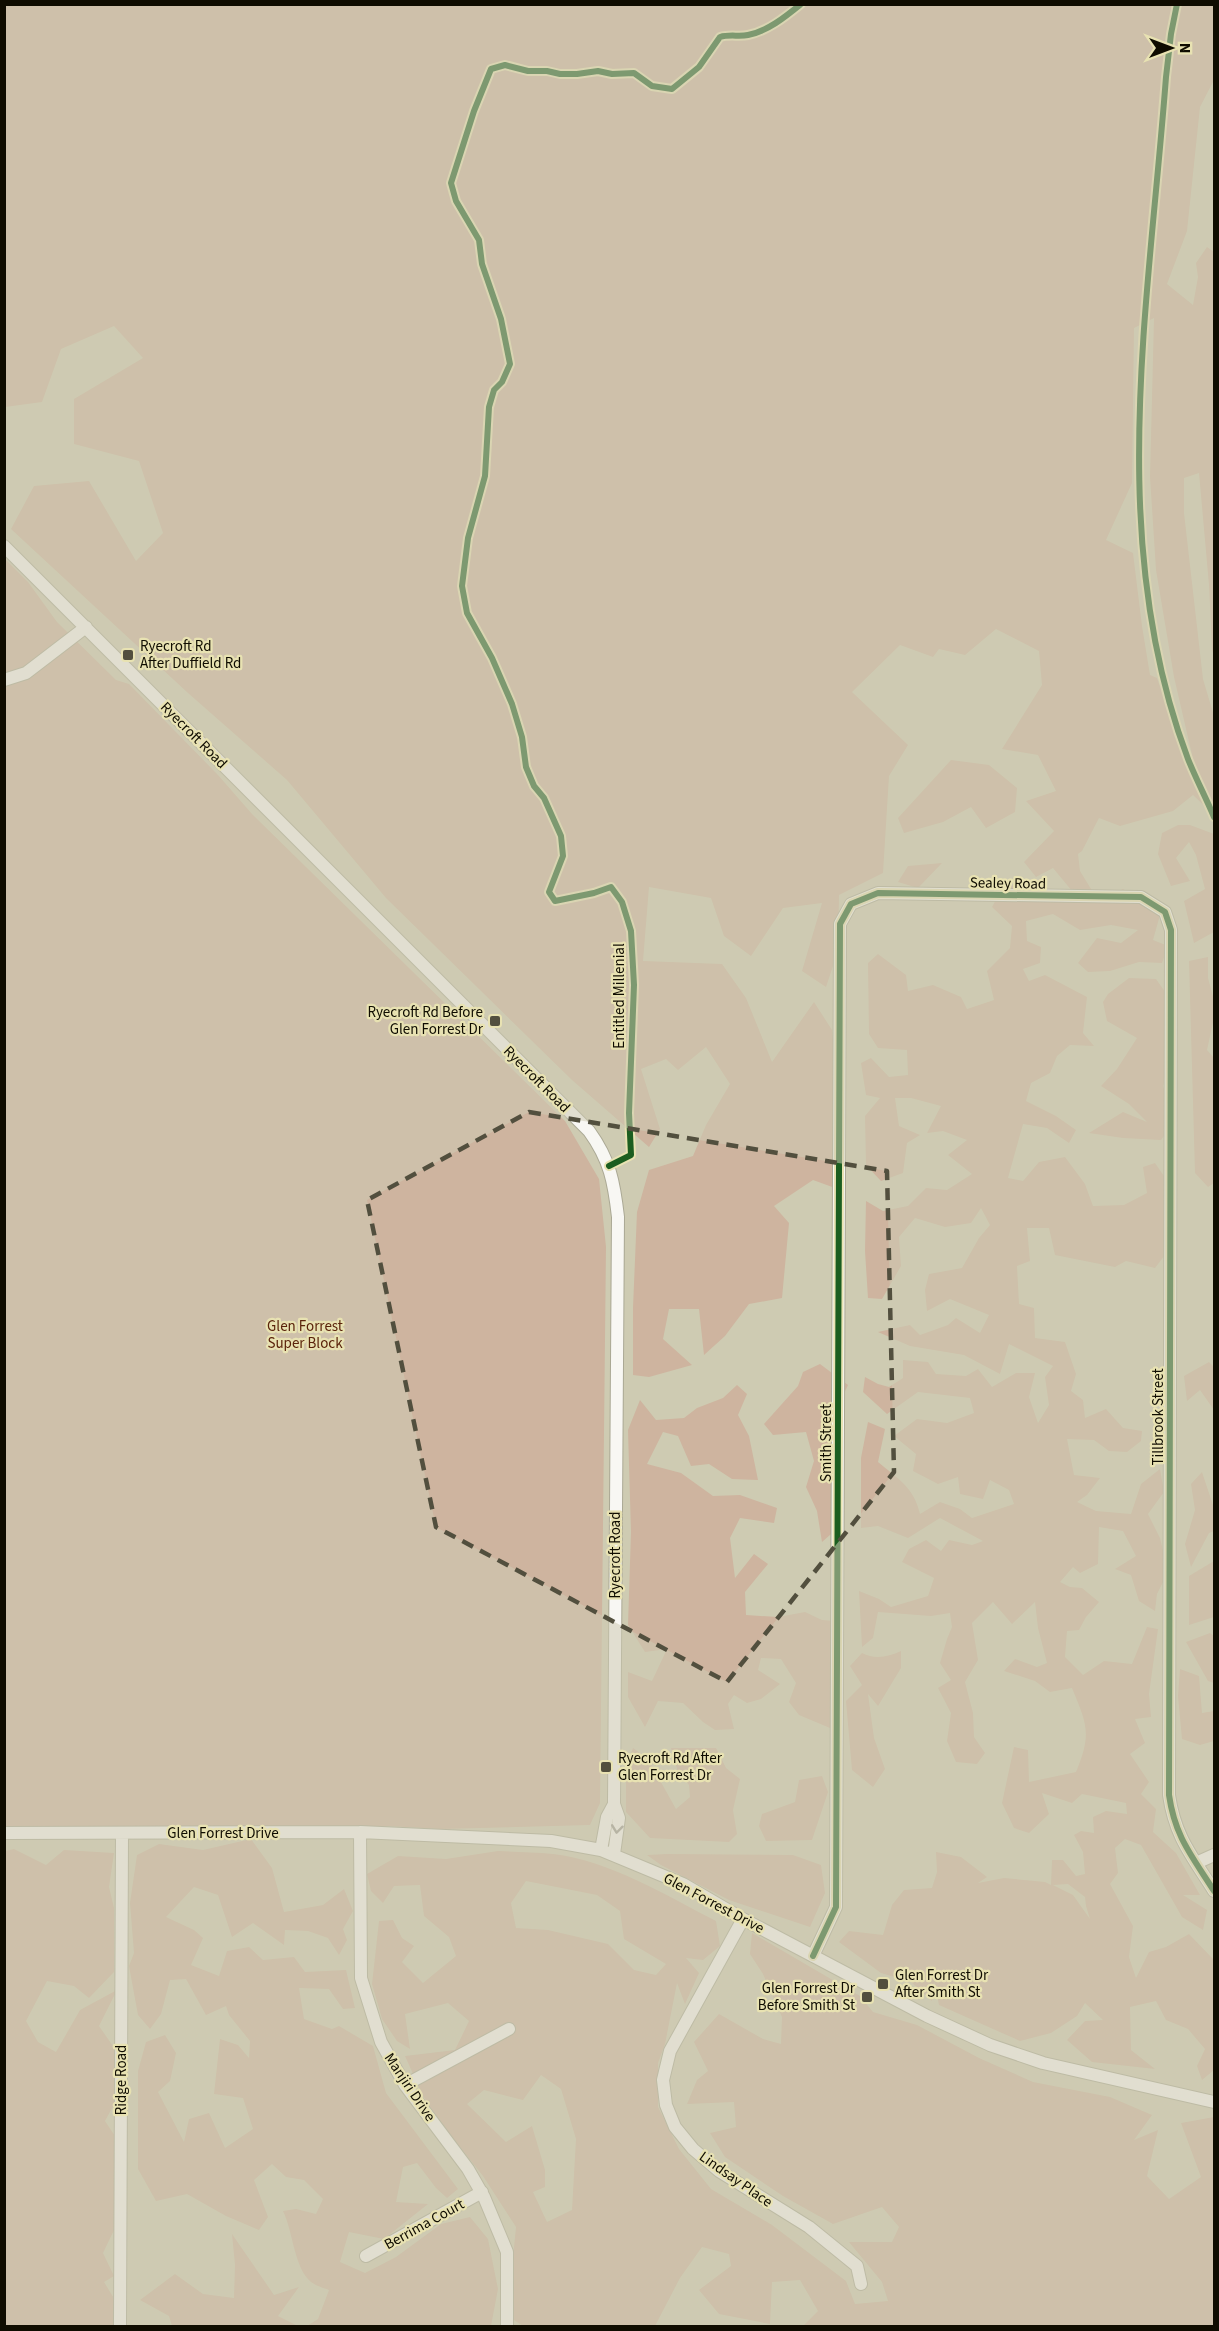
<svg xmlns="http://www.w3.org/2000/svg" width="1219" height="2331" font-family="'Source Sans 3',sans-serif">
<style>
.green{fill:#ceb49f;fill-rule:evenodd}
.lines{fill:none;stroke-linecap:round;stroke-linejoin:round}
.minor-casing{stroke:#aaa894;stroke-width:14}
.minor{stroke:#f8f7f3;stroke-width:12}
.cycleway-casing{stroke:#e8e2b2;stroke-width:10}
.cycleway{stroke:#1b5e20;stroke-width:6}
.oneway{stroke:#9b9992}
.marked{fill:none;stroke:#524f3e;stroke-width:4.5;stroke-dasharray:12 8;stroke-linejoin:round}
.poi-dot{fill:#524f3e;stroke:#e8e2b2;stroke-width:2}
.labels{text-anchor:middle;stroke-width:4.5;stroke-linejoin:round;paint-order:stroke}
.poi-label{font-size:15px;fill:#0f0c00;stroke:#e8e2b2;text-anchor:start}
.street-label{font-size:15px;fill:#0f0c00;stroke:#e8e2b2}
.park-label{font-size:15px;fill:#5a230b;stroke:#e8e2b2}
</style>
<rect width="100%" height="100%" fill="#cecbb2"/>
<path class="green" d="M4,5h1210v75l-14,27 -13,124 -20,53 26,21 5,-28 -2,-14 11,-16 7,5v405l-2,-8 -3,-64 -10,-112 -15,5v35l19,166 11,37v99l-21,-20 -20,16 -53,15 -21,-8 -17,33 -4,3 2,17 19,31 24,-13 37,26 -7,25 15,6 -6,17 -23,-1 -29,9 -22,1 -10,-9 19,-25 24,5 17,-13 -27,-5 -31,5 -27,-16 -27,7 1,20 14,6 -1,16 -17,6 6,12 16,-6 42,22 -4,36 11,13 -24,-1 -13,11 -7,17 -19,10 -5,18 30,15 20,14 -7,13 -22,-15 -24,-4 -15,54 15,3 16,-19 26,-5 20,27 8,22 31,-1 23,-12 -4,-26 12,-4 11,16 2,72 -13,17 -29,-7 -11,6 -60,-12 -6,-27h-22l3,33 -13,5 2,38 15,4 1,30 30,4 11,32 -5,17 12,9 2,18 21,-9 17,19 19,3 -1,10 -14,11 -18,-1 -15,-11 -27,-1 7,36 26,3 -13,17 -10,7 19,9 35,3 10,-30 19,-15 4,23 -16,22 12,24 8,34 -11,22 -2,17 -16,-10 -8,-26 -16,-6 21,-13 -13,-25 -24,-4 -1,37 -18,9 -7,-6 -13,15 10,5 12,1 17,14 -13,15 -7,13 -12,1 -2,26 18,18 21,-14 28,3 15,-37 11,2 -9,65 2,23 -16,2 10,24 -15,11 19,28 -8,12 15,15 -3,23 23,21 24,42h-17l24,15 -4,20 -21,-13 -41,-72 -16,-6 -10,9 3,25 -8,11 23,42 -4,31 7,21 13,-26 17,-5 23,-13 25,26v110l-12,10 -5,-14 8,-17 -17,-20 -22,-9 -10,-19 -26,6 1,43 24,19 -63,-7 -25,-22 18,-19 18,-1 -18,-17 -8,13 -26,17 -31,8 -81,-36 -5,-24 -2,20 -21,-19 -30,-9 -42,-31 10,-11 34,4 9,-30 12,-15 28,-2 5,-16 -1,-20 25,5 26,20 -9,6 26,-5 41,4 6,3 1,-25h11l13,16 9,-2 -2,-22 -9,-17 7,-4 13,2 -1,-16 13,-6 21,3 -1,-11 -44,-9 -10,9 -30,-10 7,21 -20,19 -15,-5 -12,-25 12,-56 14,3 1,32 47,-10c16,-39 11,-47 -4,-84l-22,4 -15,-11 -31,-10 11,-12 22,8 10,-4 -9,-35 -3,-26 -23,22 -19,-22 -21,21 6,37 -13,22 8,31 1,24 11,16 -8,11 -21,-2 -9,-21 4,-28 -13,-25 13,-8 -11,-17 7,-24 5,-12 -2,-14 -19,3 -53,-4 -5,26 -11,9 -3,-56 20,8 12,8 37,-11 6,-18 -32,-16 7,-13 17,-9 15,11 8,-11 23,5 11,-4 -43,-23 -32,20 -30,-12 -17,2v-70l7,-36 17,7 -7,33c20,17 36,25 42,52l20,-12 20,7 12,9 42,-14 -5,-14 -19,-10 -7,19 -23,-5 -2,-17 -20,7 -25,-13 3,-17 -22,-18 23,-17 30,4 27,-10 -4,-15 -52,-6 -31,22 -24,-22 2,-15 13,7 11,3 14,-9v-18l25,2 8,12 30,2 12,-7 14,18 24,-14h19l-6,24 9,26 11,-18 -4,-28 8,-11 -44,-22 -9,30 -36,-19 -54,-9 -32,-14 32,-7 10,10 28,-10 8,-7 24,15 9,-18 -39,-16 -23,12 -2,-21 4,-16 33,-6 17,-30 11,-13 -9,-17 -10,15 -26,4 -30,-9 -16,19 2,29 -19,33 -14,-1 -3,-47 1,-50 17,10 25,-5 18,-18 21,2 25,-16 -24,-19 19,-15 -24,-9 -16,2 14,-27 -30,-8h-16l4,28 21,9 -13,8 -4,30 -22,8 -15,-16 -1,-49 15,-18 -14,-3 -5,-32 10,-5 18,19 19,-2 -1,-25 -29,-2 -9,-14 -1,-71 10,-9 28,21 2,16 25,-6 28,12 6,12 27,-9 -7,-29 23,-23 2,-22 -20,-19 12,-22 35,2 38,10 -24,-29 -17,9 -12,-15 30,-31 -28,-30 30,-10 -18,-36 -36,-6 40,-64 -3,-34 -43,-22 -31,26 -26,-6 -6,8 -33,-12 -48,47 56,53 -19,31 -6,97 -44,22 -1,56 -12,36 -24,-16 20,-68 -39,5 -32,48 -27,-20 -13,-38 -62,-11 -6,74 79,3 24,34 26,64 42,-60 18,28 13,125 -10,33 -22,-8 -39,26 15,17 -7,75 -33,6 -24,32 -21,19 -5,-46h-30l-6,30 29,26 -43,12 -16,-2v-67l4,-96 12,-42 44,-14 13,-31 24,-41 -24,-37 -28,23 -12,-11 -25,10 19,60 -11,18 -77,-67 -186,-182 -99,-118 -99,-87 -177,-164 23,-43 55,-5 47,80 27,-28 -24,-72 -65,-17v-45l69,-41 -29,-32 -53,23 -19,53 -37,5zM1154,318l-4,159 6,93 18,107 22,95 -15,-26 -24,-68 -7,-3 -8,-49 -9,-73 -27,-13 26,-57 2,-155zM1068,1884l17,13 1,9 4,13 -17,-24 -20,-10z
M4,558l24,24 29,40 59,58 13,4 89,91 34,39 313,307 34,58 7,68 -6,556 -10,22 -150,4 -51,-3 -384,2z
M951,760l38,5 28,23 -2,24 -29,16 -15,-21 -28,15 -39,11 -6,-15z
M1178,825h12l24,9v98l-20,11 -10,-42 21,-12 -9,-34 -7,-13 -13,16 14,23 -19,5 -13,-32 4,-21z
M942,863l-24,25 -20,-6 10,-16z
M1208,957v21l6,22v18l-7,32 7,8v125l-6,4 -13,-14 -6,-212z
M1129,978l27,1 12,17 3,64 -8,26 12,35 -14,19 -38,-2 -34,-5 34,-21 24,10 -18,-18 -28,-18 16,-17 20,-31 -30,-17 -4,-19 5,-8z
M1209,1362l5,5v43l-14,-20 -13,11 -3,-25z
M820,1364l28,21 -21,44 17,40 -5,58 -17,15 -5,-31 -11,-24 8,-26 -8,-29 -33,3 -9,-11 34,-38 5,-14z
M737,1385l10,9 -9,21 11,21 9,44 -26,-1 -23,-15 -18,2 -13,-30 -15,-4 -16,32 34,9 32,23 27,-1 37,13 -3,15 -34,-5 -10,20 5,40 19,-24 14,10 -23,28 1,23 32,2 27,-5 17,8 12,1 -4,107 -31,-13 -10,-13 7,-19 -15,-24 -20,-1 -3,12 22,14 -19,15 -14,4 -13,-8 -6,9 6,25 -19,1 -12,-8 -20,-19 -25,-2 -13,26 -17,-30v-25l24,9 15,-32 -22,3 -17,-27 3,-93 -3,-102 12,-30 16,20 28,-2 13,-10 26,-10z
M1202,1472l12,36v23l-5,2 -18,34 -6,-23 10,-34 -4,-26z
M1214,1561v56l-25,8v-49z
M1210,1633l4,3v47l-6,-2 -22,-39z
M901,1651v17l-23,38 -10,-12 6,44 11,31 -12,18 -21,-17 -6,-69 16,-16 -12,-19 12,-13c13,7 26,4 39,-2z
M1180,1669l19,7 3,37 12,-2v30l-14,4 -18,-6 -4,-43z
M633,1748l15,11 28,50 14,-12 -1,-12 -11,-13 -7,-24h45l10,20 14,11 -7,31 4,24 -8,8 -79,-4 -24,-26v-45z
M822,1776l6,16 -16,48 -46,1 -7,-15 3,-12 33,-12 4,-22z
M251,1839l21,29 12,44 39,-7 21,-16 9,22 -10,18 4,11 -8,15 -11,-17 -20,-7 -23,-1 -1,15 -31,-22 -21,14 -14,-42 -24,-8 -28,30 28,13 9,8 -12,27 28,11 8,-25 22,-4 14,13 31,-3 11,15 41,-2 9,38 -12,1 -14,-20 -30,-1 5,31 28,10 7,-3 34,20 13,47 72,96 -11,9 -11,-10 -19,-25 -14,4 -7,35 32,2 -44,35 -35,-7 -9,30 25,11 31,-16 45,-33 29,-7 18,22 10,50 -7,37h-184l11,-7 11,-29c-5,-2 -13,-4 -18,-8 -17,-14 -18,-51 -28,-71l13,-2 20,5 7,-15 -19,-19 -18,-3 -14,-13 -18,16 14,37 -9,13 -33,-14 -39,-22 -31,7 -18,-32v-98l8,-29 19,-7 11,18 -6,28 -12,11 26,50 5,-23 20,-6 16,35 28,-19 -10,-31 -29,-4 6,-55 18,6 11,13 1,-17 -21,-26 -3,-9 -20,9 -20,-36 -16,1 -9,34 -11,15 -12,-14 -9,-49 5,-13 -4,-50 7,-48 22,-11 44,6z
M14,1849l32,16 18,-15 50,3 -5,34 5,21v64l-25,26 -15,-12 -27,-5 -21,40 12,21 18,10 24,-42 37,-20 -18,36 16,23 2,50 -12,22 10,15 1,90 -13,27 11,23 -10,6 11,18 1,24 -3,2h-108v-475z
M498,1851c18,1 37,1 55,3 58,7 112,41 163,67l4,25 -17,14 -17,-2 13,15 -14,31 -8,-21 -12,61 -7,19v44l21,42 32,40 61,36 74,56 9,23 33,-3 -6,-19 -33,-40h43l7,-15 -17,-20 -49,17 -50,-28 -58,-39 -15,-24 26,-6 -2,-25 -47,2 10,-24 11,-9 -14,-29 25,-28 44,25 18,5 1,-27 -19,-43 -13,-20 2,-21 108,63 13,16 44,13 62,33 54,24 77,15 42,18 -18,25 24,-10 -11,46 22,23 32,-22 -20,-54 33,-6v209h-411l15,-15 -18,-31 -28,2 -2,42 -51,-10 -20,-24 32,-24 -2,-12 -27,-7 -22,31 -25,48h-132l-9,-6 -2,-52 4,-41 -33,-51 -42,-53 -18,-27 -18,-40 50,-6 14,-29 -21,-18 -43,11 5,35 -13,-8 -15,-22 -10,-35 7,-63 14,-1 9,18 12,8 -12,16 21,21 33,-27 -7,-19 -25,-21 -4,-31 -26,1 -11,17 -12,-12 -4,-17 31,-18 48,3zM526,1881l71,14 23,16 4,28 42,25 -10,11 -22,-5 -26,-26 -60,-14 -32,-2 -5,-25zM541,2075l20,14 15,50 -4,71 -25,12 -14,-30 12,-5v-17l-13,-44 -26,16 -39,-38 17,-14 39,10z
M667,1854l126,1 28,10 4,28 -15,34 -81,-27 -68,-35 -14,-10z
M232,2234l42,61 25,-8 -21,29 20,10h-126l-3,-10 -29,-16 35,-26 28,20 31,4 1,-33z"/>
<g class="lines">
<g class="minor-casing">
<path id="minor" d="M4,546l585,585c21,29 25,51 29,86l-4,587 5,14 -5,36
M4,680l22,-7 60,-46
M360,1832l1,146 20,64 24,43 63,84 16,28 23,55v74
M4,1833l356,-1 191,9 50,9 82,34 60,35 184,97 63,29 53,18 171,39
M601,1850l6,-33 7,-13
M1196,1863l18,-8
M743,1919l-73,132 -7,29 3,25 9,22 18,22 26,22 90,56 48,39 4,18
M813,1956l23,-49 4,-983 11,-20 27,-11 263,4 24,15 6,18 -2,865c6,42 23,61 45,96
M405,2085l104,-56
M366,2256l116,-64
M120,2326l2,-493"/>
</g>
<use href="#minor" class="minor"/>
<g class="cycleway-casing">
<path id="cycleway" d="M1177,4l-6,30 -5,43c-17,226 -61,463 22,682 8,20 18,39 26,58
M609,1166l22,-11 -2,-42 5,-128 -3,-54 -9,-29 -11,-15 -17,6 -39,8 -6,-9 14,-36 -2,-20 -17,-38 -10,-12 -8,-19 -4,-30 -10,-33 -20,-46 -25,-45 -5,-27 6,-48 17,-62 4,-69 5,-17 8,-8 8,-18 -9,-45 -19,-55 -3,-24 -23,-39 -5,-18 23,-72 17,-42 14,-4 23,6h19l13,3h17l21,-3 14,3 22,-1 18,13 20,3 27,-22 21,-30c10,-3 19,0 28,-2 20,-4 37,-18 53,-31
M813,1956l23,-49 4,-983 11,-20 27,-11 263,4 24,15 6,18 -2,865c6,42 23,61 45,96"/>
</g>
<use href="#cycleway" class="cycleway"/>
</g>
<defs><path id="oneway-chevron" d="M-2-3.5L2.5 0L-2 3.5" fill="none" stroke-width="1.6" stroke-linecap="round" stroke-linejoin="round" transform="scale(1.5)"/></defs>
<use class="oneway" href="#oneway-chevron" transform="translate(617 1829) rotate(97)"/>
<path d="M0 0H1219V2331H0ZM529,1112l358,59 7,301 -167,210 -291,-155 -69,-327z" fill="#cecbb2" fill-opacity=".55" fill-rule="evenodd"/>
<path class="marked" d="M529,1112l358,59 7,301 -167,210 -291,-155 -69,-327z"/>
<g class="poi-dot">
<rect x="122" y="649" width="12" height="12" rx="3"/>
<rect x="489" y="1015" width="12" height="12" rx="3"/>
<rect x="600" y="1761" width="12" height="12" rx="3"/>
<rect x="877" y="1978" width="12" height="12" rx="3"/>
<rect x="861" y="1991" width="12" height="12" rx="3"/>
</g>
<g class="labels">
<g class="poi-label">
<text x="140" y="651">Ryecroft Rd<tspan x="140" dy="17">After Duffield Rd</tspan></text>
<text x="483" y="1017" text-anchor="end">Ryecroft Rd Before<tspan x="483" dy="17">Glen Forrest Dr</tspan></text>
<text x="618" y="1763">Ryecroft Rd After<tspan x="618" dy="17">Glen Forrest Dr</tspan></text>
<text x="895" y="1980">Glen Forrest Dr<tspan x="895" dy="17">After Smith St</tspan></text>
<text x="855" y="1993" text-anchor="end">Glen Forrest Dr<tspan x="855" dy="17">Before Smith St</tspan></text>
</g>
<g class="street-label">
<text transform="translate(194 735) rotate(45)" y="5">Ryecroft Road</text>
<text transform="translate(1008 883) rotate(1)" y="5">Sealey Road</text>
<text transform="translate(619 996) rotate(-90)" y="5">Entitled Millenial</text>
<text transform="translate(537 1079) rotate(45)" y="5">Ryecroft Road</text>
<text transform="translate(1158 1417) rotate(-90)" y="5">Tillbrook Street</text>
<text transform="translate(826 1443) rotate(-90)" y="5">Smith Street</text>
<text transform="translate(615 1555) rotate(-90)" y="5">Ryecroft Road</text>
<text x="223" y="1838">Glen Forrest Drive</text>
<text transform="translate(714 1903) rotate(28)" y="5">Glen Forrest Drive</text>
<text transform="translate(121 2080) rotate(-90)" y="5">Ridge Road</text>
<text transform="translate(410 2087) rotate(56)" y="5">Manjiri Drive</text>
<text transform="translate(736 2179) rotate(35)" y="5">Lindsay Place</text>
<text transform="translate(424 2224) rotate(-29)" y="5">Berrima Court</text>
</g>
<g class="park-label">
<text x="305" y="1331">Glen Forrest<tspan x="305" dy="17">Super Block</tspan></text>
</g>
</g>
<rect width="1219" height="2331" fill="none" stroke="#0f0c00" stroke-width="12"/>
<g transform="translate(1171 48) rotate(90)" stroke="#e8e2b2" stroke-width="4.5" paint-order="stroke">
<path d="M0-4.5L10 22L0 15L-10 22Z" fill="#0f0c00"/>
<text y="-9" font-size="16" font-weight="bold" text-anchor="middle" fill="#0f0c00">N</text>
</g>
</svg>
